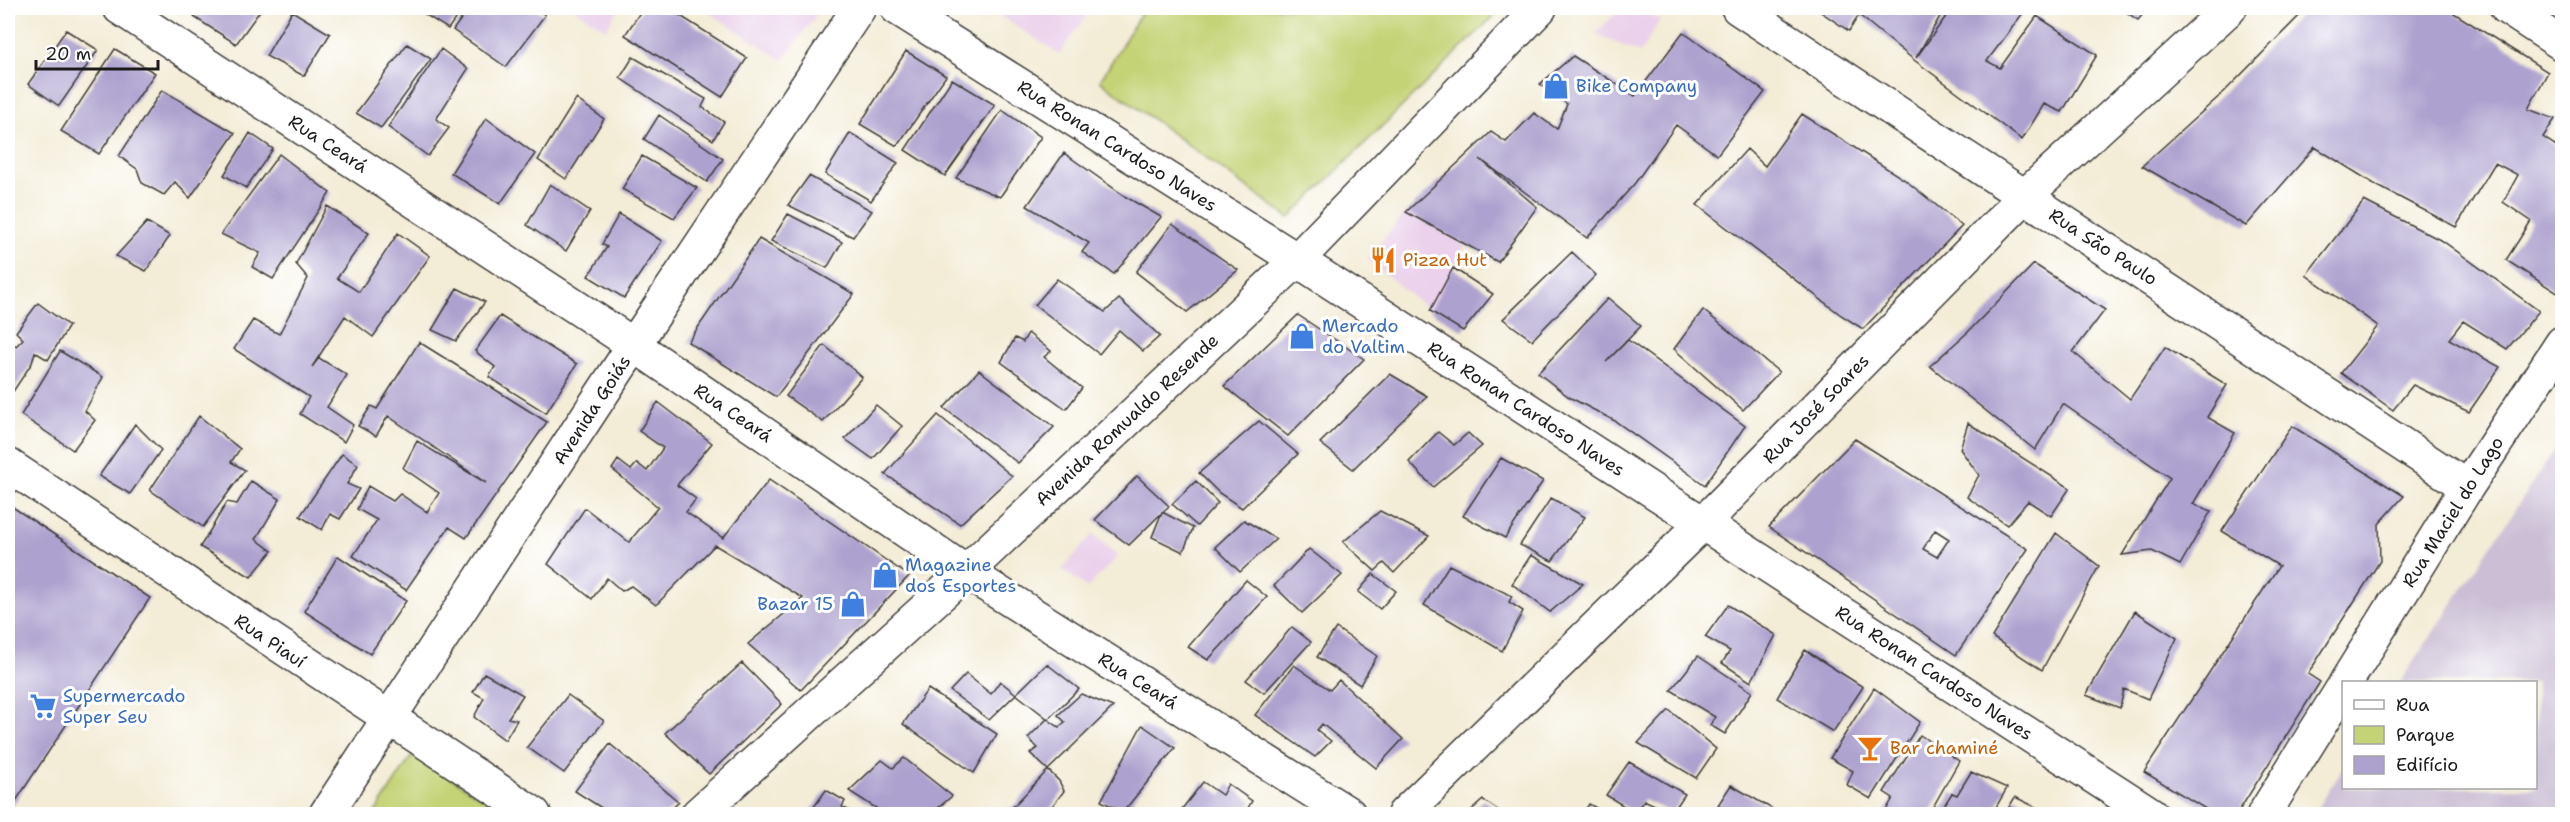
<svg xmlns="http://www.w3.org/2000/svg" width="2570" height="822" font-family="'Shantell Sans',sans-serif">
<style>
.built{fill:#ebd1eb}
.industrial{fill:#cbbfd5}
.green{fill:#c4d376;stroke:#707849;stroke-width:1.5}
.building{fill:#ada2cf;fill-rule:evenodd}
.lines{fill:none;stroke-linecap:round;stroke-linejoin:round}
.street-casing{stroke:#3c3b38;stroke-width:36}
.secondary-casing{stroke:#3c3b38;stroke-width:36}
.street{stroke:#fff;stroke-width:33}
.secondary{stroke:#fff;stroke-width:33}
.labels{text-anchor:middle;stroke-width:6;stroke-linejoin:round;paint-order:stroke}
.shop-label{font-size:18px;fill:#366cbe;stroke:#fff;text-anchor:start}
.street-label{font-size:18px;fill:#1c1c1c;stroke:#fff}
.food-label{font-size:18px;fill:#c56008;stroke:#fff;text-anchor:start}
</style>
<rect width="100%" height="100%" fill="#fff"/>
<filter id="ink" filterUnits="userSpaceOnUse"><feTurbulence type="fractalNoise" baseFrequency=".0167" numOctaves="2"/><feDisplacementMap in="SourceGraphic" scale="12" xChannelSelector="R" yChannelSelector="G"/><feConvolveMatrix kernelMatrix="1 2 1 2 8 2 1 2 1" color-interpolation-filters="sRGB"/></filter>
<filter id="wash" filterUnits="userSpaceOnUse"><feTurbulence type="fractalNoise" baseFrequency=".008" numOctaves="4" result="noise"/><feDisplacementMap in="SourceGraphic" scale="24" xChannelSelector="R" yChannelSelector="G"/><feGaussianBlur stdDeviation="1.35" result="paint"/><feColorMatrix in="noise" values="0 0 0 0 0 0 0 0 0 0 0 0 0 0 0 0 0 1.4 0 .05"/><feComposite in="paint" operator="in"/></filter>
<g filter="url(#wash)">
<rect width="100%" height="100%" fill="#f3ecd6"/>
<path class="built" d="M572,8h47l-13,21z
M702,8h119l-38,52z
M988,8h104l-33,46z
M1621,8h13l26,12 -20,33 -45,-19z
M1406,212l59,33 -35,66 -63,-52z
M1093,534l25,22 -31,32 -25,-19z"/>
<path class="industrial" d="M2562,439v375h-249l30,-46 1,20h192v-106h-136z"/>
<path class="green" d="M1144,8h358l-213,210 -189,-137z
M413,754l95,60h-134z"/>
<g id="blocks">
<path class="building" d="M200,8h62l-26,36 -42,-27z
M415,8h48l-15,21z
M469,8h66l10,7 -39,52 -53,-37z
M643,8h25l79,50 -25,39 -97,-62z
M1815,8h130l-29,50 36,-50h72l2,1 -39,52 13,7 37,-52 60,39 -35,57 -18,-8 -22,36 -108,-80 -55,-45 -10,16z
M2120,8h28l-10,12z
M2307,8h139l102,64 -20,37 27,10 -12,18 19,13v146l-56,-36 25,-39 -28,-19 15,-27 -23,-12 -39,64 -80,-42 -61,-38 -69,79 -104,-60 82,-74z
M292,11l38,23 -26,42 -38,-20z
M66,30l32,20 -39,56 -31,-22z
M1683,32l82,60 -48,63 -41,-30 -41,58 -48,55 -107,-79 57,48 -39,55 -92,-50 85,-80 15,10 28,-29 23,16 10,-25 -27,-20 33,-28 62,40z
M407,44l24,15 -50,69 -25,-15z
M115,49l40,24 -56,81 -38,-23z
M441,49l27,20 -32,50 13,9 -21,28 -40,-29z
M906,51l40,25 -49,70 -37,-22z
M633,57l73,42 -4,8 22,15 -11,18 -93,-62z
M952,79l43,26 -50,71 -40,-26z
M162,90l73,43 -45,65 -15,-16 -11,13 -22,-12 -5,-14 -18,-13z
M576,99l28,20 -38,60 -28,-19z
M1002,110l39,27 -41,60 -44,-19z
M1802,114l103,66 57,46 -99,103 -22,-14 -144,-110 50,-56 18,17z
M659,115l64,44 -16,23 -63,-43z
M486,118l49,36 -35,50 -49,-31z
M250,133l23,16 -27,39 -22,-13z
M850,133l48,30 -27,38 -46,-27z
M1064,153l62,44 35,20 -47,57 -32,-22 7,-9 -62,-37z
M279,154l51,39 -57,86 -21,-12 8,-14 -39,-19z
M642,156l55,32 -23,30 -52,-29z
M809,176l63,35 -19,26 -65,-32z
M550,184l40,27 -24,40 -39,-26z
M2364,201l80,41 95,69 -32,38 -44,-28 -14,18 51,28 -31,45 -56,-27 -20,25 -52,-37 37,-47 -72,-51z
M327,206l42,27 -32,45 22,14 39,-59 32,23 -57,81 -28,-21 -33,51 7,-9 28,17 -20,32 26,18 -9,17 -44,-28 9,-17 -75,-48 19,-29 26,14 29,-56 -12,-14z
M619,214l43,27 -38,57 -36,-22 19,-29 -5,-3z
M788,214l54,28 -15,26 -56,-27z
M147,222l23,14 -24,35 -30,-15z
M1172,224l66,46 -51,42 -51,-40z
M759,239l95,55 -78,103 -88,-55z
M1572,252l24,23 -64,65 -29,-21z
M2034,264l71,46 -32,42 57,47 35,-52 62,38 -20,32 28,16 -42,71 18,7 -31,54 -28,-14 -30,4 48,-77 -107,-74 -28,46 -105,-84 38,-34z
M1453,268l40,26 -30,37 -33,-20z
M1057,279l48,33 14,-13 41,37 -17,15 -24,-21 -20,24 -64,-49z
M457,288l28,14 -29,39 -24,-11z
M1608,298l33,28 -35,36 22,-22 117,86 -40,59 -90,-64 -46,-24 -31,-24z
M38,303l31,23 -21,34 -13,-8 -3,11 -24,36v-58l8,5 7,-7 -7,-7z
M1703,310l76,62 -36,38 -69,-61z
M1298,315l66,44 -76,77 -64,-50z
M500,316l77,48 -31,49 -57,-36 6,-10 -20,-16z
M1028,333l23,18 -7,6 38,31 -16,21 -65,-47 14,-24 8,4z
M419,342l128,80 -81,116 -17,-11 -43,63 -53,-34 24,-36 -20,-11 11,-23 25,15 7,-7 27,18 12,-19 -36,-25 14,-27 69,42 -98,-67 -12,20 -18,-10 13,-20 6,3z
M824,345l38,32 -39,45 -37,-26z
M60,351l43,26 -18,34 10,9 -22,30 -52,-35z
M979,370l75,57 -36,36 -74,-55z
M1390,374l37,22 -74,73 -33,-26z
M658,402l54,41 -35,42 19,14 -10,13 37,26 46,-58 140,96 -108,114 -53,-46 55,-46 -88,-53 -59,60 -25,-19 -9,5 -15,-13 -15,21 -44,-35 37,-56 44,34 29,-35 -46,-38 6,-9 13,10 6,-7 10,8 16,-23 -24,-17z
M876,405l26,21 -29,33 -28,-20z
M938,415l74,61 -52,48 -75,-50z
M199,416l41,33 -9,13 14,8 -42,57 -53,-37z
M1259,421l39,33 -56,54 -23,-15 -20,-20z
M1968,423l102,65 -19,28 -23,-15 -21,24 -40,-28 12,-22 -19,-26z
M135,424l26,26 -31,44 -31,-18z
M2292,426l112,70 -25,28 1,37 -72,113 12,8 -83,132h-23l-70,-42 135,-206 -57,-35z
M1438,432l16,13 14,-12 14,13 -49,41 -24,-25z
M1855,439l173,110 -72,106 -187,-128zM1935,530l14,9 -12,18 -14,-8z
M342,454l16,11 -11,19 12,5 -19,30 -10,-5 -8,16 -22,-14z
M1501,458l42,23 -38,57 -42,-22z
M1137,476l32,30 -40,39 -34,-25z
M251,481l29,18 -24,40 16,12 -21,26 -51,-30 27,-45 10,2z
M1196,481l22,22 -21,23 -25,-22z
M1551,498l34,19 -33,44 -32,-16z
M8,504l142,94 -142,215z
M1380,511l49,25 -35,37 -10,-10 -9,8 -32,-29z
M1162,512l31,16 -10,24 -31,-15z
M1244,520l32,19 -36,33 -25,-25z
M2056,533l43,33 -57,104 -50,-33z
M1309,549l33,26 -40,38 -28,-27z
M1531,555l52,29 -33,28 -38,-28z
M338,556l68,45 -36,53 -66,-43z
M1449,565l63,31 -3,6 14,9 -21,40 -78,-46z
M1373,574l23,17 -16,18 -22,-17z
M1246,580l21,17 -59,63 -20,-13z
M1728,605l48,30 -25,47 -29,-19 8,-12 -25,-14z
M2135,611l42,27 -29,61 -24,-10 -4,19 -34,-13z
M1292,627l19,15 -47,51 -18,-13z
M1336,628l41,28 -17,29 -43,-28z
M1805,650l58,37 -30,45 -56,-34z
M1698,656l54,36 -27,42 -15,-9 5,-8 -44,-27z
M742,663l40,41 -73,70 -44,-41z
M1047,664l32,25 -31,30 -32,-25z
M1294,665l36,25 9,-10 64,59 -27,29 -54,-44 -5,6 14,11 -16,16 -60,-42z
M484,673l39,22 -15,23 9,2 -12,20 -31,-23 10,-19 -11,-6z
M966,674l25,20 9,-13 16,13 -27,26 -39,-29z
M1874,688l46,34 -49,77 -24,-14 6,-14 -23,-13z
M928,689l69,45 -23,39 -71,-49z
M1081,694l32,13 -65,63 -18,-17 8,-5 -10,-10 19,-19 12,8 6,-5 -7,-7z
M568,695l36,26 -40,52 -37,-26z
M1669,710l47,39 -20,29 -58,-35z
M1142,725l33,23 -52,64 -22,-11z
M1920,735l39,26 -30,53h-45l9,-16 -9,-6z
M610,744l69,58 -13,12h-55l-36,-23z
M904,758l48,38 -21,18h-46l-36,-23 33,-31 11,8z
M1629,762l56,32 -13,19 -28,-13 -9,13 -29,-18z
M1048,770l11,11 5,10 -18,23h-40z
M1971,772l36,16 -15,26h-49l-3,-2 12,-19 5,2z
M1203,782l19,13 6,-11 24,17 -4,7 11,6h-81z
M1731,785l50,29h-47l-16,-9z
M826,790l19,11 -3,6 14,7h-47z
M2015,797l29,14 -2,3h-37z
M1483,800l21,14h-37z
M1589,804l18,10h-24z"/>
</g>
</g>
<g filter="url(#ink)">
<use href="#blocks" fill-opacity="0" stroke="#3c3b38" stroke-width="1.5"/>
<g class="lines">
<g class="street-casing">
<path id="street" d="M120,8l514,337 332,227 383,242
M897,8l400,252 854,554
M1738,8l729,479
M2507,8l55,36
M8,465l526,349
M2346,682l121,-195 95,-144
M326,814l308,-469 225,-337
M1404,814l299,-291 322,-327 205,-188
M2264,814l80,-128"/>
</g>
<g class="secondary-casing">
<path id="secondary" d="M698,814l268,-242 331,-312 243,-252"/>
</g>
<use href="#street" class="street"/>
<use href="#secondary" class="secondary"/>
</g>
</g>
<defs>
<g id="shop-bare" transform="scale(2.07)"><path d="M-5-2.5h2.3a2.7 3.5 0 0 1 5.4 0H5L5.5 6h-11ZM-1.5-2.5h3a1.5 2.3 0 0 0-3 0Z" fill="#3f7fe0" stroke="#fff" stroke-width="2.5" paint-order="stroke"/></g>
<g id="restaurant-bare" transform="scale(2.07)"><path d="M-5-6h1v4h1v-4h1v4h1v-4h1v5L-1.5 .5V6h-2V.5L-5-1ZM5-6V6H3V1.5H1.5Q1.5-4 5-6Z" fill="#e8710a" stroke="#fff" stroke-width="2.5" paint-order="stroke"/></g>
<g id="supermarket-bare" transform="scale(2.07)"><path d="M-6-5.5h2.5l.6 2H6L4.5 2H-2.5L-4.4-4H-6ZM-1.5 3.2a1.3 1.3 0 1 0 .1 0ZM3 3.2a1.3 1.3 0 1 0 .1 0Z" fill="#3f7fe0" stroke="#fff" stroke-width="2.5" paint-order="stroke"/></g>
<g id="bar-bare" transform="scale(2.07)"><path d="M-6-5H6L.8 .8V4.5H3.5V6h-7V4.5H-.8V.8Z" fill="#e8710a" stroke="#fff" stroke-width="2.5" paint-order="stroke"/></g>
</defs>
<g fill-rule="evenodd">
<use href="#shop-bare" x="1556" y="86"/>
<use href="#restaurant-bare" x="1383" y="260"/>
<use href="#shop-bare" x="1302" y="336"/>
<use href="#shop-bare" x="885" y="575"/>
<use href="#shop-bare" x="853" y="604"/>
<use href="#supermarket-bare" x="43" y="706"/>
<use href="#bar-bare" x="1870" y="748"/>
</g>
<g class="labels">
<g class="shop-label">
<text x="1576" y="92">Bike Company</text>
<text x="1322" y="332">Mercado<tspan x="1322" dy="21">do Valtim</tspan></text>
<text x="905" y="571">Magazine<tspan x="905" dy="21">dos Esportes</tspan></text>
<text x="833" y="610" text-anchor="end">Bazar 15</text>
<text x="63" y="702">Supermercado<tspan x="63" dy="21">Super Seu</tspan></text>
</g>
<g class="street-label">
<text transform="translate(328 144) rotate(33)" y="6">Rua Ceará</text>
<text transform="translate(1117 146) rotate(32)" y="6">Rua Ronan Cardoso Naves</text>
<text transform="translate(2103 247) rotate(33)" y="6">Rua São Paulo</text>
<text transform="translate(1526 409) rotate(33)" y="6">Rua Ronan Cardoso Naves</text>
<text transform="translate(1816 409) rotate(-46)" y="6">Rua José Soares</text>
<text transform="translate(592 410) rotate(-57)" y="6">Avenida Goiás</text>
<text transform="translate(733 413) rotate(34)" y="6">Rua Ceará</text>
<text transform="translate(1127 420) rotate(-43)" y="6">Avenida Romualdo Resende</text>
<text transform="translate(2453 512) rotate(-58)" y="6">Rua Maciel do Lago</text>
<text transform="translate(270 641) rotate(34)" y="6">Rua Piauí</text>
<text transform="translate(1934 673) rotate(33)" y="6">Rua Ronan Cardoso Naves</text>
<text transform="translate(1138 681) rotate(32)" y="6">Rua Ceará</text>
</g>
<g class="food-label">
<text x="1403" y="266">Pizza Hut</text>
<text x="1890" y="754">Bar chaminé</text>
</g>
</g>
<rect width="2570" height="822" fill="none" stroke="#fff" stroke-width="30"/>
<rect x="2342" y="681" width="195" height="108" fill="#ffffff" stroke="#a4a4a4" stroke-width="1.5"/>
<rect x="2354" y="700" width="30" height="9" fill="#ffffff" stroke="#a4a4a4" stroke-width="1.5"/>
<text x="2396" y="711" font-size="18" fill="#1c1c1c">Rua</text>
<rect x="2354" y="726" width="30" height="18" fill="#c4d376" stroke="#a4a4a4" stroke-width="1.5"/>
<text x="2396" y="741" font-size="18" fill="#1c1c1c">Parque</text>
<rect x="2354" y="756" width="30" height="18" fill="#ada2cf" stroke="#a4a4a4" stroke-width="1.5"/>
<text x="2396" y="771" font-size="18" fill="#1c1c1c">Edifício</text>
<path d="M36 60v9h122v-9" fill="none" stroke="#1c1c1c" stroke-width="3"/>
<text x="45" y="60" font-size="18" fill="#1c1c1c" stroke="#ffffff" stroke-width="4.5" paint-order="stroke">20 m</text>
</svg>
